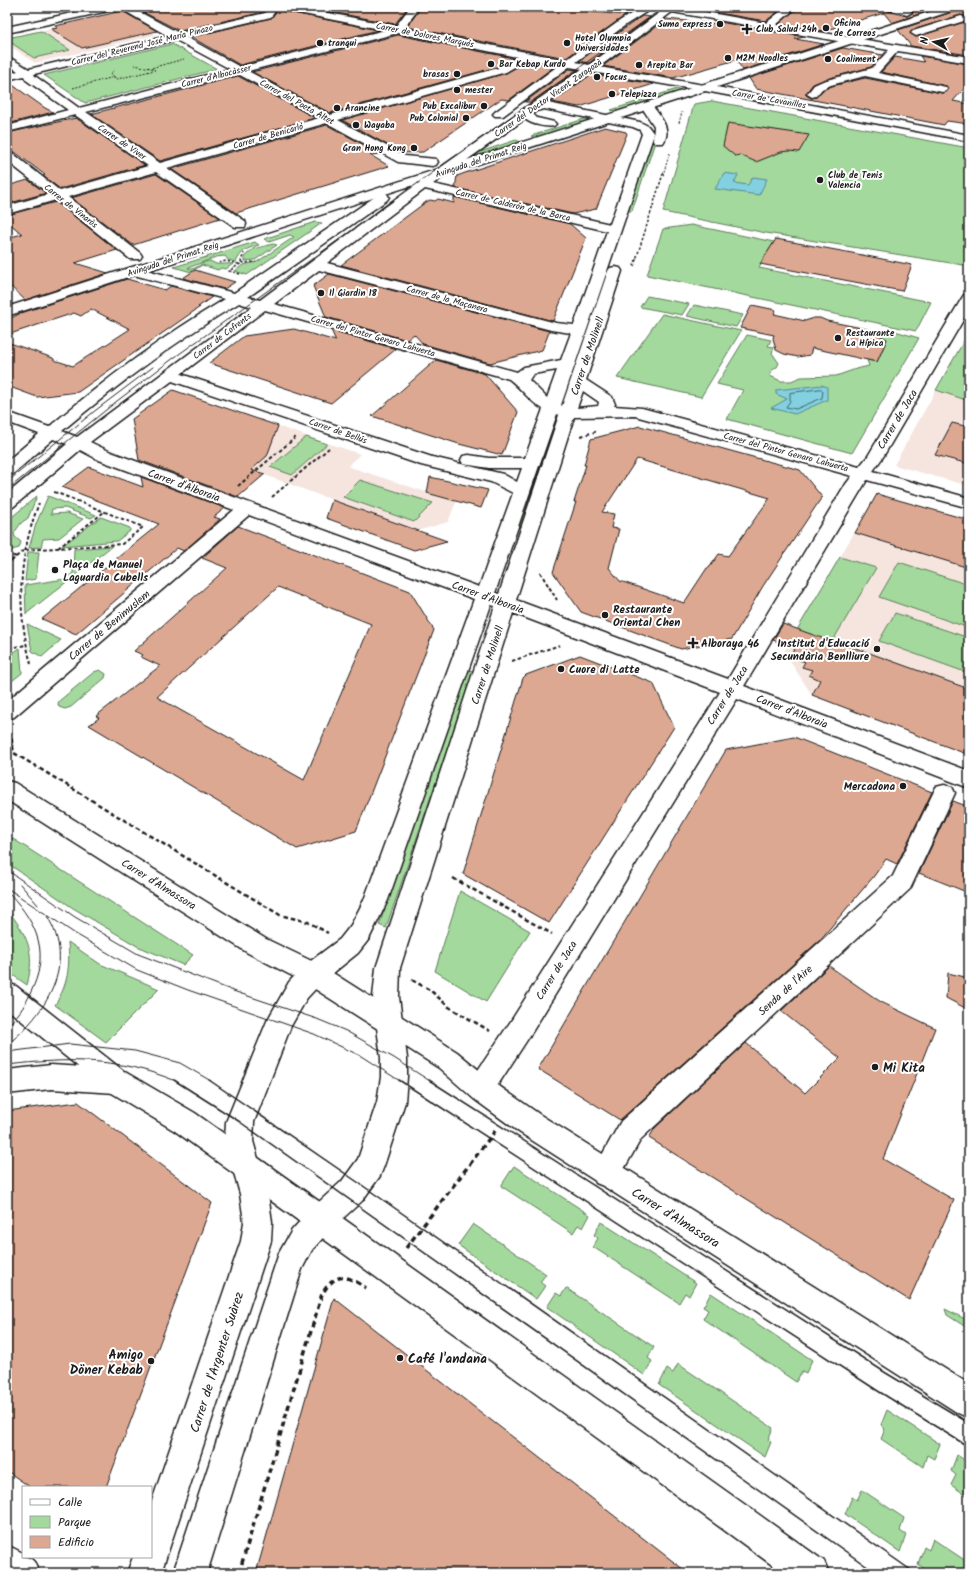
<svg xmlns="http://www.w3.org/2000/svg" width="976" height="1580" font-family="Kalam,sans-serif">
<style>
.built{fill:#f5e5de}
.green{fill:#a3d99c;stroke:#607a5c}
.water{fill:#82d0e0;stroke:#598892}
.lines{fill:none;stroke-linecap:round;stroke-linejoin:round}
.shore{stroke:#45646a;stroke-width:1}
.building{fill:#dda892;stroke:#1c1c1c;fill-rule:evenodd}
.minor-casing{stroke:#1c1c1c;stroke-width:3}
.major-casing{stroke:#1c1c1c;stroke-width:3}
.path-far4{stroke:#1c1c1c;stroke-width:1;stroke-dasharray:2 1.5;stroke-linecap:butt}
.path-far3{stroke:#1c1c1c;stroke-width:1.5;stroke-dasharray:2.5 2;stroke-linecap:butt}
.path-far2{stroke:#1c1c1c;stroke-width:2;stroke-dasharray:3.5 2.5;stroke-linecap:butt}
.path-far1{stroke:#1c1c1c;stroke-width:2.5;stroke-dasharray:4.5 3;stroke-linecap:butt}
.path{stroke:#1c1c1c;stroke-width:3.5;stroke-dasharray:5.5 4;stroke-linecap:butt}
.minor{fill:#fff;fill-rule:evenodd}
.major{fill:#fff;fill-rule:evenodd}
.tram-far1{stroke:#1c1c1c;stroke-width:1}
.tram{stroke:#1c1c1c;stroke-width:1.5}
.poi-dot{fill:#1c1c1c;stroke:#fff;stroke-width:1.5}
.labels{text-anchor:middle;stroke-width:4;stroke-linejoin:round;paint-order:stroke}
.far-poi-label{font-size:9px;font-weight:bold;fill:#1c1c1c;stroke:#fff;text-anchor:start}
.far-street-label{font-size:9px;fill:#1c1c1c;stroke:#fff}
.street-label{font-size:11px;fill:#1c1c1c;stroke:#fff}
.poi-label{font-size:11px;font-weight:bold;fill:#1c1c1c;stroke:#fff;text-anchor:start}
.near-poi-label{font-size:13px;font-weight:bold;fill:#1c1c1c;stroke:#fff;text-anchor:start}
.near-street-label{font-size:13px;fill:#1c1c1c;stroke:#fff}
</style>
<rect width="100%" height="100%" fill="#fff"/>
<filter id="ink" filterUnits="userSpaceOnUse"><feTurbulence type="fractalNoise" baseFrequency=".025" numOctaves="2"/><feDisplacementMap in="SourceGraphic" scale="8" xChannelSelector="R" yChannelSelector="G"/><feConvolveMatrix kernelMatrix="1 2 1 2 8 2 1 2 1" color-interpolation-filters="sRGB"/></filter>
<g filter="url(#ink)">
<path class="built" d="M117,14l39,21 -121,28 -28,-19v-6z
M936,390l33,11v85l-75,-21z
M274,425l86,29 -12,12 2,1 82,27 28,-2 -12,30 -31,9 -188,-69z
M877,494l92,26v235l-157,-60 -28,-43z"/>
<path class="green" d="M41,31l29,19 -36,8 -27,-18v-2z
M172,44l45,25 -132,34 -41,-28z
M677,89l5,2 -64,20 -7,-1z
M712,101l257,47v108l-6,9 -197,-32 -103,-21 31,-108z
M584,119l6,1 -55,18 -4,-2z
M516,140l5,2 -54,18 4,-5z
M651,141l4,1 -23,69h-4z
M315,222l7,1 -75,52 -12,-4 8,-6 14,-3 37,-25 -4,-2 -21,7 -5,-3z
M691,225l83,17 -15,26 172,34 -15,29 -269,-56 16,-46z
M255,242l4,3c-13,4 -17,5 -23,17l-8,-2 -3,-4 -9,1 -28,11 1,1c8,1 13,-8 21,-8 2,1 4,2 6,3 6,1 11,-1 17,0l-7,5 -5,-1 -3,2 -16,-5 -11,7 -17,-5z
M273,244l4,1 -22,15 -11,1v-4l9,-8z
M647,296l42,8 -7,11 -42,-8z
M694,305l49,10 -7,12 -49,-11z
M662,314l79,17 -40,66 -84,-19z
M888,329l31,9 -67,115 -125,-34 16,-29 -26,-6 30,-49 24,5 -3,6 6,1 -2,6 7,10 -2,4 -6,4 -1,5 11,5h10l10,-4 35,-1 20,-7 13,-3 -2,-6 10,2 8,-18v-4l-4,-4z
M969,332v69l-33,-11z
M306,437l21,7 -35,31 -22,-8z
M545,447l5,1 -27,78h-5z
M360,480l73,23 -19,19 -71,-25z
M37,496l-9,22 -7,5 -7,10 1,4 6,5 -2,6 -7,2 -5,-2v-27z
M48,496l48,19 -5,3 -26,-10 -13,1 -1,5 16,-1 16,6 -24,19 -16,1 -2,8 -12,1 7,-24z
M101,517l29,11v3l-13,10 -55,5z
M112,546l-86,68v1l-1,-30 40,-6 8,-6 1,-24z
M28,552h11l-3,27 -11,2z
M840,557l36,11 -44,74 -35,-12z
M899,562l70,23v43l-90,-31z
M895,613l74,25v26l-4,8 -86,-31z
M27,624l34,16 -19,17 -10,-6z
M20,648l2,25 -15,12v-28z
M100,670l6,4 -1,4 -34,29 -6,2 -6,-2 -1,-3 1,-3 35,-29z
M468,670l6,1 -88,257 -7,-3z
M7,835l186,120 -10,10 -46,-19 -64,-38 -66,-45z
M460,891l70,40 -44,71 -51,-31z
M7,909c20,26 29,42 20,76l-20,-14v-32l6,-5 -6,-4z
M68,942l32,22 59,25 -53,53 -51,-37c13,-21 15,-37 13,-63z
M514,1166l76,49 -7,13 -5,-3 -5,8 -72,-47z
M601,1222l95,61 -7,13 -4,-3 -6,10 -86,-56 5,-9 -4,-3z
M473,1224l73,50 -6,8 5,4 -9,13 -78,-54z
M566,1288l88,59 -6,11 4,3 -8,14 -97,-68 9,-14 5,3z
M711,1293l101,67 -6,13 -4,-2 -6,11 -93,-63 5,-9 -5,-3z
M945,1309l24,12v8l-22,-14z
M678,1364l95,64 -5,12 3,2 -6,15 -106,-72 8,-16 6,4z
M887,1410l53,34 -6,15 -7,-4 -4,12 -42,-28 4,-10 -4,-4z
M957,1455l12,8v34l-18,-12 5,-10 -5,-4z
M862,1490l42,28 -4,13 6,4 -6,17 -55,-38 7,-17 5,3z
M933,1539l36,24v10h-39l-12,-9 6,-17 5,3z"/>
<path class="water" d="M724,173l14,2 -4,8 14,2 5,-8 14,2 -8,16 -44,-6z
M822,385l5,2v13l-32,14 -24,-6 16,-9 -11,-5v-4z"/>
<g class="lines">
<path class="shore" d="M821,389l2,2 -1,7 -26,11 -10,-2 4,-6v-8z"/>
</g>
<path class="building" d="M133,7h134l-3,5 -84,19z
M305,7h103l-13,17z
M421,7h178l-7,5 34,3 -60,43 -159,-31z
M697,7h87l-18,14 -66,-11z
M798,7h84l4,3 21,6 6,-4 -8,-5h35l-48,16 -8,-10 -61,18 -44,-7z
M962,7h7v48l-58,-9 -13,-16 60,-20zM961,15l6,3 -3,4 -48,15 -6,-4 3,-3z
M278,9l5,2 95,19 -138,35 -49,-28 80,-19z
M122,11l35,20 -75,17 -31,-19 7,-1 -3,-2z
M642,16l9,1 -62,46 -10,-2z
M666,19l52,5 -4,-3 90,16 -9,2 29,5 -81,26 -7,-10 -63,18 -70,-12z
M398,35l115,23 -16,9 -167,46 -78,-41z
M843,48l40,7 -12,12 -48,13 -10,4 -7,9v2l5,3 5,-1 7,-7 9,-4 33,-8 77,15 4,-1 2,-2 -2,-4 -65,-14 14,-15 29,5 -4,-6 49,8v19l-16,18 16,3v20l-22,-3 -3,4 -188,-36 -7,-11z
M528,61l27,5 -46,34 -8,-1 -78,53 -21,1 -60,-33 164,-47z
M569,69l9,1 -47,32h-6z
M592,74l62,10 -75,23 -27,-5z
M238,76l77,42 -155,43 -69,-47z
M7,81l38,27 8,4 -46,12z
M76,118l69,47 -85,24 -17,-13 2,-1 -38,-29v-13z
M728,123l81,12 -10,17 -11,-1 -7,1 -25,10 -16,-7 -5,1 -12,-10z
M327,125l54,29 -11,1 19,11 -153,47 -65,-44z
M605,127l21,5 1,2 -31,75 -23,5 -118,-26 2,-12 8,-3z
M156,174l64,44 -87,27 -62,-47z
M28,180l18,13 -39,11v-18z
M454,197l116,27 16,14 -33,83 -212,-56 85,-63 4,-2 5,1 3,-2 16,4z
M56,202l61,48 -42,13 33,10 -83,27 -18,-17v-45l15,-4 -15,-13v-6z
M776,239l76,14 60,12 -10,26 -142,-27z
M195,270l40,12 -11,7 -41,-11z
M329,274l220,57 -1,4 -6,15 -52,13 -67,-19 -9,-10 -7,6 -81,-23 -13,-31z
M127,279l38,11 6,-4 41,11 -14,10h2l-122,85 -41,5 -30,-11v-44l46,16 1,2 19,6 57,-37 -39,-20 -10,7 -7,-3 -67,22v-15l14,-7z
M752,305l24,5 -2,4 31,7 9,-3h6l7,3 40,8 20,10 -10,23 -65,-14 -2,7 -12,2 -14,-3 -8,-4 -3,-12 1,-3 -34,-7z
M294,329l42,12 -5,-11 65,19 -65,54 -122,-40 35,-27z
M436,360l49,14 33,38 -16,43 -43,-11 -87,-28z
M173,390l105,36 -11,30 -16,14 14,4 -27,23 -99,-37 -7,-41z
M952,423l17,4v37l-34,-9z
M640,426l160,44 22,27 -59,89 -31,53 -51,10 -100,-37 -28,-40 23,-70h-2l12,-37h-2l7,-26zM637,459l133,39 -42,58 -9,-2 -10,14h-2l-23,35 -64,-22 -11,-13 10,-39 -8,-1 3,-14 -12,-2z
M89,467l54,20 -2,-10 84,31 -11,9 6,2 -36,32 -7,-3 -101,86 -34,-15 117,-95 -97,-37z
M430,477l58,13 -7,18 -54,-15z
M877,494l92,26v48l-114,-35z
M332,500l115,41 -33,9 -88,-32z
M238,526l172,65 24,39 -78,201 -59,18 -208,-124 10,-7 -3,-2 64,-50 -19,-9 2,-2 -9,-4 93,-83 -25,-10zM278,587l93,37 -67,156 -147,-83z
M783,624l58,21 1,-2 127,46v66l-157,-60 8,-15 -11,-5 3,-5 -10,-3 3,-5 -8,-3 2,-3 -7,-3 3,-5 -22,-8z
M580,655l73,28 21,44 -125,196 -86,-49 60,-196 3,-3z
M794,737l138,55 -35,72 -11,-5 -12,17 -54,64 -200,180 -82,-51 188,-319z
M953,801l16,6v86l-50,-20z
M829,966l52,36 54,26 -52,131 71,41 -45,100 -260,-162 6,-10 91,-85 59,50 35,-35 -59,-47z
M948,973l21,5v32l-23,-12z
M78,1102l134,101 -106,284h-76l-23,-16v-360z
M334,1298l95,74 259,201h-432z"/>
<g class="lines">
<g class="minor-casing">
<path id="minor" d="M100,7h18l-5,3 -106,23v-6z
M118,7h12l49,26 86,-20 4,-6h28l99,19 14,-19h10l-16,21 162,32 55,-40 21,-13h12l-27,17 -51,38 13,3 74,-55 -6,-1 -2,-2h23l88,16 20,-16h11l-21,18 193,32v6l-71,-12 -20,22 68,14 1,2 -1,2 -4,1 -77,-16 -34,9 -9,4 -6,7 -4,1 -5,-3 7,-9 9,-4 49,-13 17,-18 -217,-38 -73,55 105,18 4,1 1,2 -1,2 -4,1 -112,-19 -44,31 92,19 8,4 6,8 -93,271 1,1 46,-135 2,-3 5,-1 5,1 2,3 -36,109 26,17 3,7 -1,2 28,2 217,59 9,-11 94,-158 2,-3 5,-1v16l-86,147 -10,14 96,27v10l-102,-28 -123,206 225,85v17l-232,-89 -208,338 -39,60 -9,3 -9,-3 -4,-9 4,-9 39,-58 209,-329 -207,-79 -113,355 -1,29 8,61v19l-2,25 -21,64 -4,10 -18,25 -32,29 -18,20 -10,19 -95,304h-34l106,-320 13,-23 18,-20 32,-29 16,-22 19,-57 4,-25v-19l-8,-61 3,-29 119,-362 -4,-1 -103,295 -19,39 -11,14 -36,29 -15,16 -16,28 -37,96 -1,19 15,53 4,28 -1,19 -110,332h-34l6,-16h18v-53l90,-263 3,-19 -4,-28 -15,-53 1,-19 41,-101 22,-39 15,-16 36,-27 11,-14 13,-25 110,-301 -225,-84 -235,202 -7,2v-18l227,-191 -135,-50 -19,-10 -67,57 -6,1v-14l60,-50 -14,-5 -40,35 -6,1v-14l32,-27 -32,-12v-10l42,15c55,-47 114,-91 176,-128l-95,-25 -2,-3 2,-3 5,-1 99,26 145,-99h8l2,3 -2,3 -139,97 12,3 153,-114 -5,-3 2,-3 4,-1 7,2 161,-112 -13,-2 -66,49h-8l-2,-2 2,-2 64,-47 -31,-6 -22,13 -168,48 67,36 31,3 2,3 -2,3 -4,1 -34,-4 -71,-39 -160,45 78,53 1,3 -1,3h-10l-79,-55 -88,25 72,56 2,3 -2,3h-10l-74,-59 -49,14v-8l42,-12 -42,-33v-10l4,1 49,39 88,-25 -73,-51 -68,17v-6l61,-16 -42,-30 -2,-4 -17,4v-6l11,-3 -11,-7v-8l22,13 139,-33zM278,7l5,3 102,20 -145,37 -54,-30 85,-20zM398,33l119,24 -19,11 -168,47 -82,-44zM176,40l54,29 -151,39 -44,-32 -1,-2zM238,74l81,44 -159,45 -74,-51zM544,109l89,18 7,3 2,4 -32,90 -177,-40 92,-65c6,5 21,9 29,7l2,-2 -2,-2 -17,-4 -4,-4 3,-3zM425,189l182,42 -33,94 -18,-2 -229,-60zM319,270l232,60 20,3 -10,27 -37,7 -7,5 -243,-68zM239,303l13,4 -175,130 -15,-6c55,-46 115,-91 177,-128zM265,310l244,69c12,9 21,23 34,30l-18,49h-36l-20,-3 -6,1 -2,4 2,4 26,4h33l-5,14 -14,-8 -71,-17 -251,-83zM557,370l-10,28 -18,-18 4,-6zM172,381l249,84 70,17 22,11 -34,94 -368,-135 -21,-10zM583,391l16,11 -1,4 -21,2zM557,414l2,1 -60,179 -4,-1zM635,416l217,60 -9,12 -115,191 -212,-79 58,-183z
M884,7c9,0 21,-1 28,5l-5,3 -21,-6z
M961,16l3,1 2,2 -2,2 -48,15 -5,-3 2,-2z
M647,103l4,1c8,11 22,25 12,39h-8l-2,-2 1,-15 -13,-20z
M944,785l8,2 3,6 -45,96 -269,250 -25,44 -10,4 -10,-4 -4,-10 29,-52 272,-245 43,-89z
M51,1065l65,4 9,3 4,9 -4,9 -9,3 -65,-4 -44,5v-24z
M7,1545l16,8v4c11,0 13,7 16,16h-32z"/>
</g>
<g class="major-casing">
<path id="major" d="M945,7h15l-2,2 -241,78 252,48v6l-264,-50 -698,225v-9z
M7,781l8,2 251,156 56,27 135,86 35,29 47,33 430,270v34l-11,-5 -439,-281 -45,-33 -35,-31 -135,-86 -56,-29 -241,-153z
M7,983l9,3 109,86 70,41 629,448 5,12h-46l-608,-442 -68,-41 -100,-81z"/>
</g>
<path class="path-far4" d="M134,65l17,3
M114,77l-3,-4 4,-4
M73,88l41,-11 3,2 38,-9 -4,-2 33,-9
M679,123l3,-11
M663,175l7,-23"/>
<path class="path-far3" d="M219,263l7,-2 13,3
M242,263l14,-1
M634,266l29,-92
M240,274l-11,-3 13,-8 -1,-2 3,-8"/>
<path class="path-far2" d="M581,436l17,-5
M238,486l58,-49
M272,497l57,-49
M58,548l46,-36
M7,554l10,3
M7,565l17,-15 98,-6 21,-17 -91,-36
M540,572l17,28
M9,648l17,-3
M512,661l48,-16
M31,664c-15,-58 -13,-105 8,-161"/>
<path class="path-far1" d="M10,731l4,22 266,162 28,7 20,11
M453,878l99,56
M412,980l18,10 19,17 41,24"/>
<path class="path" d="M406,1248l89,-117
M239,1573l83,-279c14,-23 25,-19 44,-6"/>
<use href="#minor" class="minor"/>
<use href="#major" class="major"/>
<path class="tram-far1" d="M7,482l89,-72 57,-43
M7,490l110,-89 58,-44 489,-350
M7,870l68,47 63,37 98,38 81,27 29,12 48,27 36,23
M20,884l18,21
M7,888l67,45 63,37 51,20 126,44 47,22 39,25
M7,1026c10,-9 18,-20 23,-32 20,-40 9,-68 -20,-100
M7,1045c39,-32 71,-80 40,-129
M7,1052l63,-8 65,7 45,12 31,18
M7,1065c62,-7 110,-8 169,16"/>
<path class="tram" d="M174,1080l66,42 636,451
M209,1080l150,103 556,390
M399,1080l479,311 91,56
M429,1080l457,293 83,50"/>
</g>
</g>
<g class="poi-dot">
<circle cx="720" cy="24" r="4"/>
<circle cx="826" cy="28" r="4"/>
<path d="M745 23h4v4h4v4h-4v4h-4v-4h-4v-4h4z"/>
<circle cx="320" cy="43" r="4"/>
<circle cx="567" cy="43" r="4"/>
<circle cx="728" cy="58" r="4"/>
<circle cx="828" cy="59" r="4"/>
<circle cx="491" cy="64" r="4"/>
<circle cx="639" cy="65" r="4"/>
<circle cx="457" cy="74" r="4"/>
<circle cx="597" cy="77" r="4"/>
<circle cx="457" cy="90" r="4"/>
<circle cx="612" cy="94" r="4"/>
<circle cx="484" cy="106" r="4"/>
<circle cx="337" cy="108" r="4"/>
<circle cx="466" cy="118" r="4"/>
<circle cx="356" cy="125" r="4"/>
<circle cx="414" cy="148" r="4"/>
<circle cx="820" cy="180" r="4"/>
<circle cx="321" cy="293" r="4"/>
<circle cx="838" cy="338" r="4"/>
<circle cx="55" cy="570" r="4"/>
<circle cx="605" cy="615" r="4"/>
<path d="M691 637h4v4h4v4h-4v4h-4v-4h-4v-4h4z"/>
<circle cx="877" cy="649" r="4"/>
<circle cx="561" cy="669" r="4"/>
<circle cx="903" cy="786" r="4"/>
<circle cx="875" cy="1067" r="4"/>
<circle cx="400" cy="1358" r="4"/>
<circle cx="151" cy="1361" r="4"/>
</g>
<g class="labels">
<g class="far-poi-label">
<text x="834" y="26">Oficina<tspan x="834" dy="10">de Correos</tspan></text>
<text x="712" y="27" text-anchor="end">Suma express</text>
<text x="756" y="32">Club Salud 24h</text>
<text x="575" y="41">Hotel Olympia<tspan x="575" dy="10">Universidades</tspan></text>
<text x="328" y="46">tranqui</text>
<text x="736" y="61">M2M Noodles</text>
<text x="836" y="62">Coaliment</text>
<text x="499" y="67">Bar Kebap Kurdo</text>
<text x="647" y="68">Arepita Bar</text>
<text x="449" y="77" text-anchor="end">brasas</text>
<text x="605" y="80">Focus</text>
<text x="465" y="93">mester</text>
<text x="620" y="97">Telepizza</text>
<text x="476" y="109" text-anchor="end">Pub Excalibur</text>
<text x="345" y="111">Arancine</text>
<text x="458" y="121" text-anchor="end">Pub Colonial</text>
<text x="364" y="128">Wayaba</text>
<text x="406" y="151" text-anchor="end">Gran Hong Kong</text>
<text x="828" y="178">Club de Tenis<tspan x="828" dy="10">Valencia</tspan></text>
<text x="329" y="296">Il Giardin 18</text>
<text x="846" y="336">Restaurante<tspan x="846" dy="10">La Hípica</tspan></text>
</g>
<g class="far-street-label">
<text transform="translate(425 35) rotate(11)" y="3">Carrer de Dolores Marqués</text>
<text transform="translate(142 45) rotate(-14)" y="3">Carrer del Reverend José María Pinazo</text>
<text transform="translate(216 76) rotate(-14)" y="3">Carrer d'Albocàsser</text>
<text transform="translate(548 98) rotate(-35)" y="3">Carrer del Doctor Vicent Zaragozà</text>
<text transform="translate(769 99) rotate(10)" y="3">Carrer de Cavanilles</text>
<text transform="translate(297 102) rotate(29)" y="3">Carrer del Poeta Altet</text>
<text transform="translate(268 136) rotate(-16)" y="3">Carrer de Benicarló</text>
<text transform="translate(122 142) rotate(34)" y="3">Carrer de Viver</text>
<text transform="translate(481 160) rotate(-18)" y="3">Avinguda del Primat Reig</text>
<text transform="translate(513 205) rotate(13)" y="3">Carrer de Calderón de la Barca</text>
<text transform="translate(71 206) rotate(38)" y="3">Carrer de Vinaròs</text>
<text transform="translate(173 259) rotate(-18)" y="3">Avinguda del Primat Reig</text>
<text transform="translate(447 299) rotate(15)" y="3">Carrer de la Maçanera</text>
<text transform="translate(222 336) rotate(-37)" y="3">Carrer de Cofrents</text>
<text transform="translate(373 336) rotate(16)" y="3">Carrer del Pintor Genaro Lahuerta</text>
<text transform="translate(338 431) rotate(19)" y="3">Carrer de Bellús</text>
<text transform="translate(786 452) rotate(15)" y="3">Carrer del Pintor Genaro Lahuerta</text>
</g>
<g class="street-label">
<text transform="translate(587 356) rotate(-71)" y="4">Carrer de Molinell</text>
<text transform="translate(897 419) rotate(-59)" y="4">Carrer de Jaca</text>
<text transform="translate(184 485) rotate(20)" y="4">Carrer d'Alboraia</text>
<text transform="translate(488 597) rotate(20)" y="4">Carrer d'Alboraia</text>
<text transform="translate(109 625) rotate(-40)" y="4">Carrer de Benimuslem</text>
<text transform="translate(487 665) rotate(-72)" y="4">Carrer de Molinell</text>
<text transform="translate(727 695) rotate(-58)" y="4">Carrer de Jaca</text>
<text transform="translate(792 711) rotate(21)" y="4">Carrer d'Alboraia</text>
<text transform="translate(159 884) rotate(32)" y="4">Carrer d'Almassora</text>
<text transform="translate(556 970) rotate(-58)" y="4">Carrer de Jaca</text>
<text transform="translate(785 990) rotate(-42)" y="4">Senda de l'Aire</text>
</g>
<g class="poi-label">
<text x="63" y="568">Plaça de Manuel<tspan x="63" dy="13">Laguardia Cubells</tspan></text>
<text x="613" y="613">Restaurante<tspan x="613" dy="13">Oriental Chen</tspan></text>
<text x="701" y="647">Alboraya 46</text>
<text x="869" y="647" text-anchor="end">Institut d'Educació<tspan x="869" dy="13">Secundària Benlliure</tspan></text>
<text x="569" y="673">Cuore di Latte</text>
<text x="895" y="790" text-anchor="end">Mercadona</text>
</g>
<g class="near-poi-label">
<text x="883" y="1072">Mi Kita</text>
<text x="143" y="1359" text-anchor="end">Amigo<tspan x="143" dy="15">Döner Kebab</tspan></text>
<text x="408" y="1363">Café l'andana</text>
</g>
<g class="near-street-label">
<text transform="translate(676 1217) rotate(32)" y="5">Carrer d'Almassora</text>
<text transform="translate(216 1362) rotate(-72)" y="5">Carrer de l'Argenter Suàrez</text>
</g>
</g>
<rect width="976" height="1580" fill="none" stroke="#fff" stroke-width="24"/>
<rect x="12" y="12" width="952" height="1556" fill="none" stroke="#1c1c1c" stroke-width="1.5" filter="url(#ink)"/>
<rect x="22" y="1486" width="130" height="72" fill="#ffffff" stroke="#a4a4a4"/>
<rect x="30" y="1499" width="20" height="6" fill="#ffffff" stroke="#a4a4a4"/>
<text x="58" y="1506" font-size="12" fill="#1c1c1c">Calle</text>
<rect x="30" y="1516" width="20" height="12" fill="#a3d99c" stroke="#a4a4a4"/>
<text x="58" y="1526" font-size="12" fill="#1c1c1c">Parque</text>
<rect x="30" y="1536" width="20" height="12" fill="#dda892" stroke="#a4a4a4"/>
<text x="58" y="1546" font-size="12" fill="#1c1c1c">Edificio</text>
<g transform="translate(934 42) rotate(278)" stroke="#ffffff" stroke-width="3" paint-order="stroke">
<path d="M0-3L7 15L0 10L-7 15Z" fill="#1c1c1c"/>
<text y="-6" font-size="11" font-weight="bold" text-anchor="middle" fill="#1c1c1c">N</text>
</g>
</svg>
